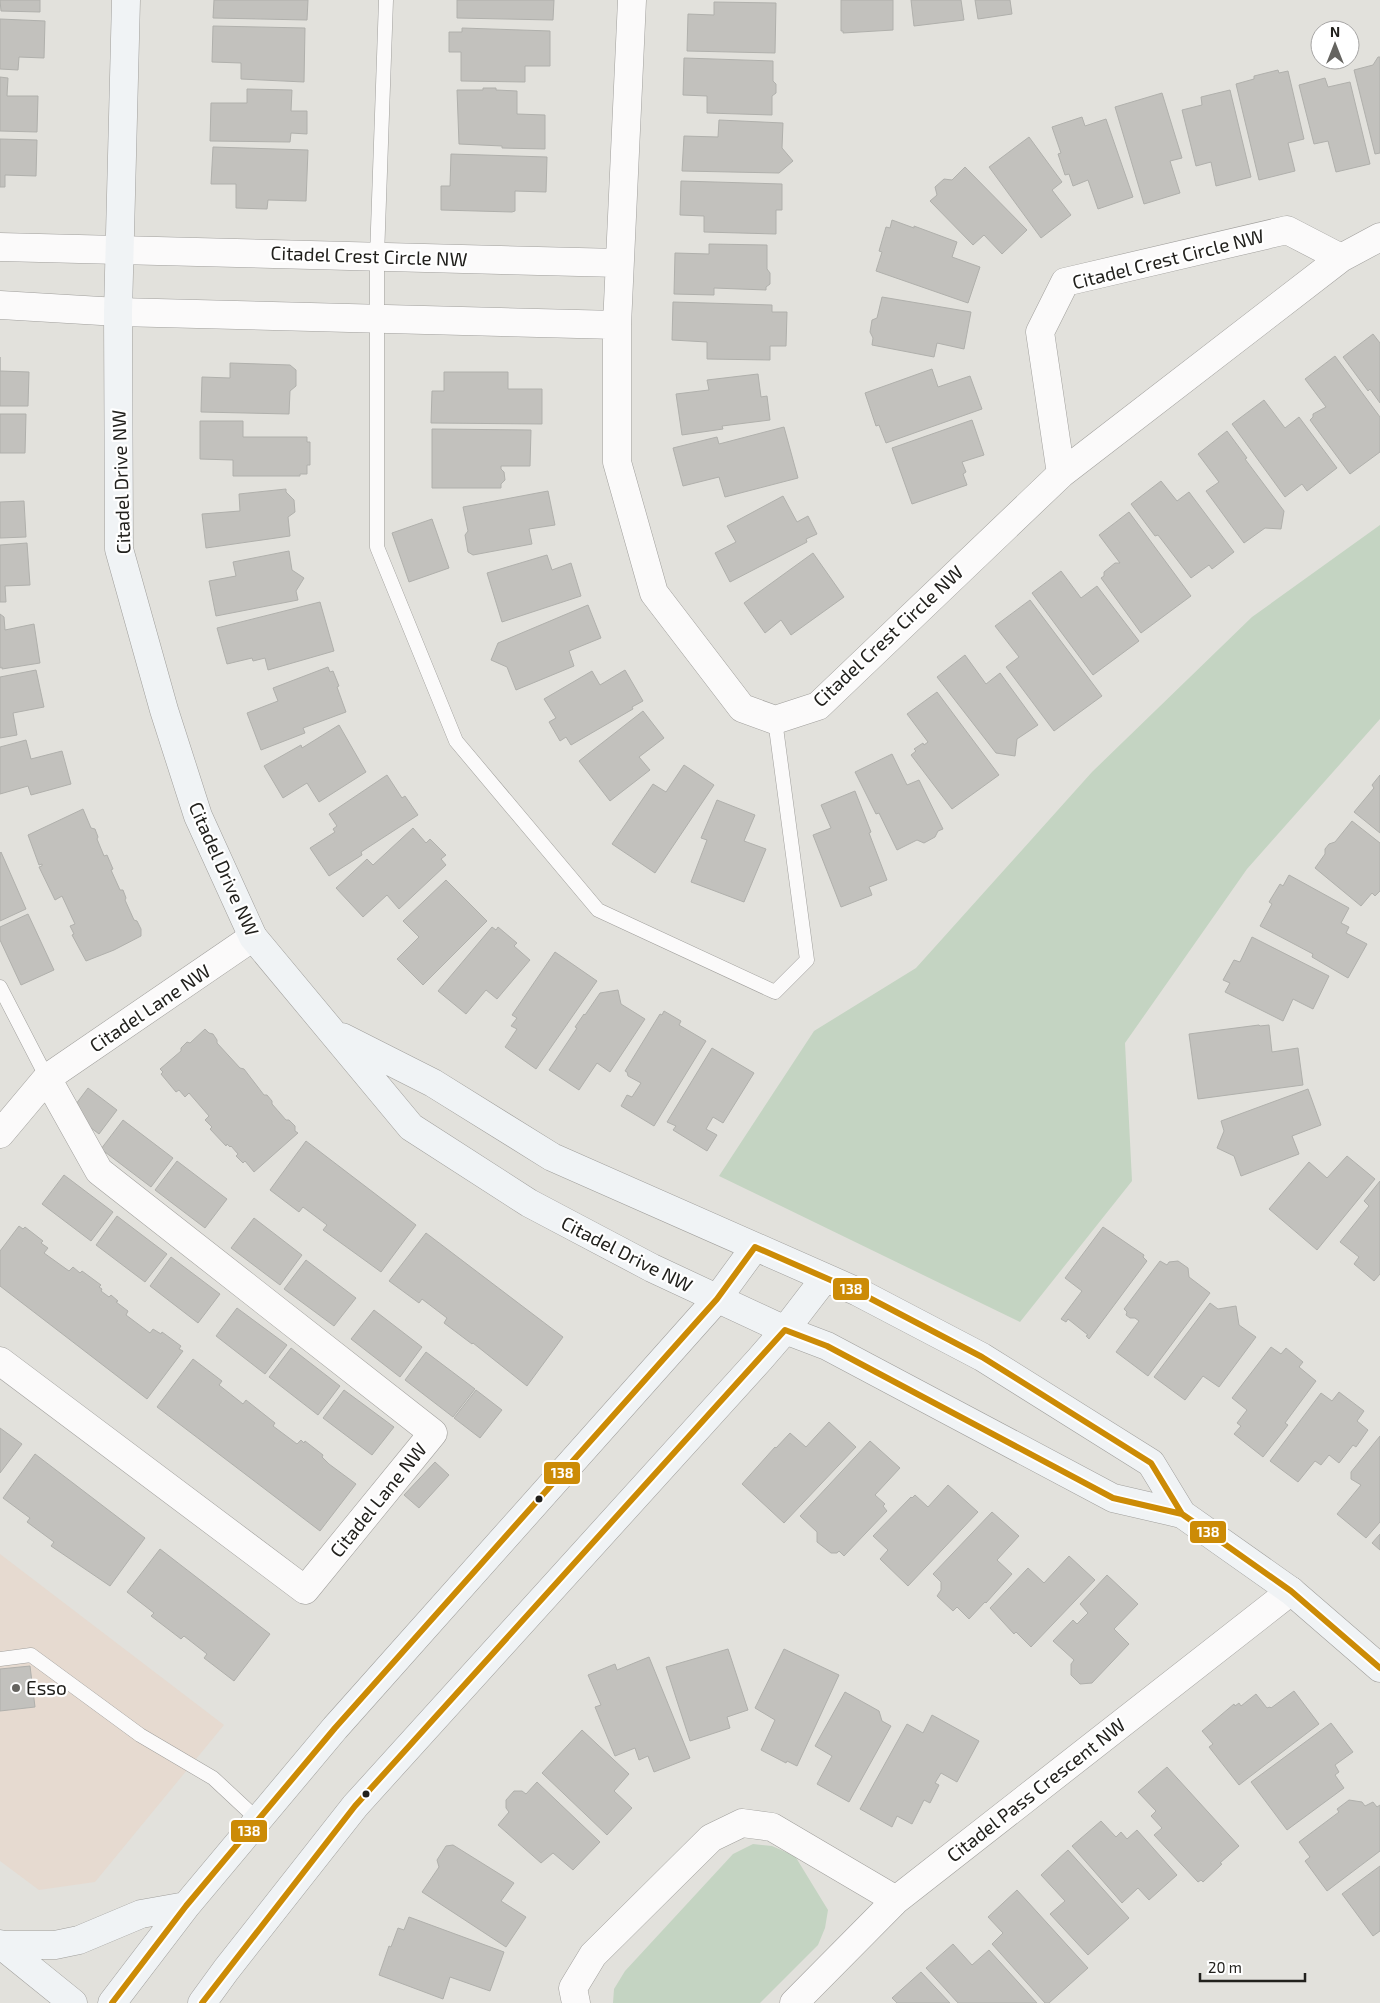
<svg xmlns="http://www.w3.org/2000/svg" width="1380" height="2003" font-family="'Exo 2',sans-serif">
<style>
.commercial{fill:#e6dad0}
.green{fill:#c4d4c2}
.building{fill:#c2c1bd;stroke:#b0b0ac}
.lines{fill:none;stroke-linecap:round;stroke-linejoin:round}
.lane-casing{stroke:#a09f9c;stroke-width:15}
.street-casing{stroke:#a09f9c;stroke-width:29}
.secondary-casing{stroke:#a09f9c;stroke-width:29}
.lane{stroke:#fbfafa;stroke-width:14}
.street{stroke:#fbfafa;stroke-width:28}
.secondary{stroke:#f0f3f5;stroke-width:28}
.bus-1-casing{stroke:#fff;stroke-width:10}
.bus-1{stroke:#cc8b06;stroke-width:6}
.bus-dot{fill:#22211d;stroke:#fff;stroke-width:2}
.poi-dot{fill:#656460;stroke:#fff;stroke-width:2}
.labels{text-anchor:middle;stroke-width:4.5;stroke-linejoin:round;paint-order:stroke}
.street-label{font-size:19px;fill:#22211d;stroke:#fff}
.poi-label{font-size:19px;fill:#22211d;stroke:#fff;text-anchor:start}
.line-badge{stroke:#fff;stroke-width:2}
.badge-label{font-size:14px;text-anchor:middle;font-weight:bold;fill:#fff}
</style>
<rect width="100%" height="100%" fill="#e2e1dc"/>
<path class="commercial" d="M0,1554l224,171 -129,157 -56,8 -39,-29z"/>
<path class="green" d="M1380,525v194l-133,150 -122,174 7,138 -112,141 -301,-146 95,-145 102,-63 176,-196 160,-155z
M753,1844l19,2 23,10 33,54 -3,18 -7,17 -58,58h-147l1,-14 11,-18 108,-117z"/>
<path class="building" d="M0,0h40v12l-39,-1z
M214,0h94l-1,20 -94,-2z
M457,0h97l-1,20 -96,-2z
M841,0h52v30l-50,3v-2h-2z
M911,0h50l3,20 -50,6z
M975,0h35l2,14 -34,5z
M714,2l62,1 -1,50 -88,-2 1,-37 26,1z
M0,19l45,2 -1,37 -25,-1 -1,13 -18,-1z
M213,26l92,2 -1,54 -63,-3v-16l-29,-1z
M462,28l88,3v35h-25v16l-64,-1v-29h-12v-20h13z
M1378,57h2v96l-5,1 -21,-84 19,-5z
M684,58l89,3v20l3,3v9l-4,3v19l-65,-2v-17l-24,-1z
M1278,70l1,3 9,-2 16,68 -16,4 7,28 -36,9 -23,-96 18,-5v-3z
M0,77l8,1 -1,18h31l-1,36 -37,-1z
M1325,78l3,9 22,-5 20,82 -34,8 -8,-31 -14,3 -15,-59z
M483,88h13v2l21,1v23l28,1v34l-43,-1v-2l-43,-2 -2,-54h26z
M247,89l45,1 -1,21h16v23l-16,-1 -1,9 -80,-1 1,-38h36z
M1230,90l21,87 -35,9 -5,-24 -15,4 -14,-56 20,-5 -1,-8z
M1162,93l20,65 -12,3 10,32 -36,11 -29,-97z
M1082,117l3,9 21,-7 27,78 -35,12 -10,-29 -15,6 -4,-12 -4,1 -7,-21 3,-1 -9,-26z
M719,120l64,3 -1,25 11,13 -14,12 -97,-2 2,-35 34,1z
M1029,137l33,45 -10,8 19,25 -30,23 -52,-71z
M0,139l37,1 -1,36 -31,-1v12h-5z
M213,147l95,3 -2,51 -38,-1 -1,9 -31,-1v-24h-25z
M451,154l96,3 -1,35 -31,-1v20l-3,1 -71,-2v-24h9z
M965,167l62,63 -25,24 -18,-19 -11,10 -43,-44 7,-6 -2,-8 9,-8 8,1z
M681,181l101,3v26h-6v24l-72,-2v-16l-24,-1z
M892,220l22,8v-2l43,16 -5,15 28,10 -12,36 -92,-32 6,-19 -3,-1 7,-24 4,1z
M709,244l58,1v24l3,4v11l-4,3v3l-52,-2v7l-40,-1 1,-41 34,1z
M882,297l89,15 -7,37 -27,-6 -3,14 -62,-12 1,-7 -3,-6 2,-12 5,-2z
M673,302l99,3v7h15l-1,34h-16v14l-63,-1v-17l-35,-2z
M1373,334l7,9v60l-10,-14 -2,2 -25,-34z
M1335,356l45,61v35l-30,22 -40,-54 3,-3v-3l13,-7 -21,-28z
M0,357v14l29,1 -1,34h-28z
M230,363l60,2 6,5v16l-6,5 -1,23 -88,-2 1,-35 28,1z
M932,369l6,18 32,-11 12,33 -96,34 -7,-18 -3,1 -11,-33z
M444,372h64v17h34v35l-111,-1 1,-32h12z
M758,374l3,23 6,-1 3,24 -48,6 1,3 -41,6 -6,-41 33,-4 -2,-10z
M1264,400l21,28 14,-11 38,51 -30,23 -5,-7 -17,13 -53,-73z
M0,414h26l-1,39h-25z
M972,420l12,35 -22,7 4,10 -3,2 4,11 -55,19 -20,-56z
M200,421h43v16h64v5h3v23h-3v9h-7v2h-67v-16l-33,-1z
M784,427l14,51 -73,19 -6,-20 -36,9 -10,-38 44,-11 2,7z
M432,429l99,1 -1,36h-29v3l3,3 1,8 -4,4v4h-69z
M1227,431l20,27 -2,1 39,52 -3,18 -16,-1 -21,15 -38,-52 13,-9 -21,-28z
M1161,481l16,20 12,-9 45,60 -22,17 -3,-4 -18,13 -33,-43 -3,1 -24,-32z
M286,489v3l8,8 1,12 -7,5 2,19 -84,12 -4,-34 38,-3 -1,-17z
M548,491l7,34 -26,4 3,15 -59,11 -5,-3 -3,-17 3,-4 -5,-24z
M783,496l14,26 11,-6 9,18 -11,5 1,3 -77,40 -15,-29 21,-11 -9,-16z
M24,501l2,36 -26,1v-36z
M1129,512l62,84 -50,37 -40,-55 3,-2v-4l11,-9h5l-21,-28z
M432,519l17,49 -40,14 -17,-49z
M27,543l3,42 -25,1 1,16h-6v-57z
M289,551l3,19 12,8 -8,13 2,9 -82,16 -7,-35 27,-5 -3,-14z
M813,553l31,44 -53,38 -10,-15 -16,13 -21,-30z
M547,555l5,15 19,-7 10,33 -79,26 -15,-49z
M1061,571l20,27 16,-12 42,55 -46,34 -61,-82z
M1030,600l72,96 -48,35 -48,-64 13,-10 -24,-31z
M320,602l14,49 -66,19 -3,-12 -12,3 -1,-3 -25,6 -10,-36z
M588,605l13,33 -32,13 5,15 -58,24 -9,-23 -16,-7 7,-17z
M0,614l4,3 1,13 29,-6 6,39 -38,6v-2l-2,1z
M965,655l21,29 14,-11 38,52 -21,14 -2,17 -19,-3 -59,-76z
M328,667l2,5 3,-1 6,15 -2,1 9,25 -43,16 2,5 -44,17 -14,-37 31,-12 -5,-13z
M36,670l8,37 -31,6 4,22 -17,3v-61z
M625,670l18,31 -11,6 1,2 -62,36 -5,-8 -6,4 -11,-19 7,-4 -12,-19 48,-28 8,14z
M937,692l62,83 -47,34 -41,-54 5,-4 -2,-2 9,-6 1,2 4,-3 -21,-28z
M643,711l21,27 -25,19 11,13 -40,31 -31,-40z
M339,725l27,47 -47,30 -12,-19 -24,15 -19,-32 37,-21 1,3z
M26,740l5,19 31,-8 9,33 -40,11 -3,-9 -28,8v-47z
M892,754l15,31 12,-5 24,49 -5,2 -3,6 -11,6 -7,-3 -20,10 -18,-37 -3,1 -21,-42z
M684,765l30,20 -59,88 -43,-29 41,-60 13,8z
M387,775l15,23 3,-2 13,19 -57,37 1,3 -33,21 -19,-28 25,-16 -2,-3 4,-3 -8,-12z
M1380,775v58l-26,-21 20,-24 -2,-3z
M855,791l16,41 -2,1 18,47 -18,7 3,8 -31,12 -28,-72 18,-7 -10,-23z
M717,800l38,15 -11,26 22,8 -22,53 -53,-20 16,-42 -6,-2z
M83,809l8,19 4,1 3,8 -1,2 7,17 3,-1 6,14 -2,1 9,20h3l3,8 -1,2 9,20 3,1 4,8v7l-27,14 -28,11 -14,-26 2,-1 -4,-8 5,-2 -13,-28 -7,4 -16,-33 3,-1v-2l-3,1 -11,-30z
M1352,821l28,22v48l-5,5 -3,-3 -11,13 -46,-38 10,-14v-5l4,-5 6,-2z
M413,828l13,15 4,-4 16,16 -5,4 5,6 -47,44 -12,-14 -24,22 -27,-29 31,-29 6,6z
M1,852l25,57 -26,12v-68z
M1289,875l60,33 -8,15 8,4 -3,6 21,11 -19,34 -36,-21 1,-3 -53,-28 12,-22 -3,-2 11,-18 3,2z
M446,880l41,41 -64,64 -26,-26 22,-22 -16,-16z
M28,914l26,56 -33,15 -21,-45v-13z
M492,927l4,3 2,-3 19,16 -3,3 16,14 -33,39 -11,-9 -20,24 -28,-23z
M1252,937l77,39 -16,33 -20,-10 -10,22 -58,-29 5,-9 -7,-3 11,-20 6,2z
M555,952l42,29 -61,88 -31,-22 12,-18 -6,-3 6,-8 -5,-3z
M618,990l3,14 24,15 -35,53 -13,-9 -18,27 -30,-20 28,-42 -2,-1 9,-13 1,1 15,-22z
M664,1011l17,10 -2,4 27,16 -52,85 -33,-20 6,-11 5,2 9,-14 -13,-7 -1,-4 -2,-1 35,-57 2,1z
M1259,1025l1,1 9,-1 3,27 26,-4 5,37 -105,14 -9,-65z
M205,1029l4,4 4,1 4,6v3l23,25 4,1 20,26h3l5,6v3l14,16h3l6,6v5l3,2 -44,39 -9,-11 -2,2 -7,-7 2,-2 -7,-8 -1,1 -3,-3 -1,2 -16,-17 2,-2 -7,-7 4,-4 -20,-23 -4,4 -6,-7 -3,2 -15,-18 2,-2 -3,-3 21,-18v-3l6,-6 3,1z
M712,1048l42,25 -31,50 -10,-6 -7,12 11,6 -10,16 -34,-21 3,-4 -9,-4z
M88,1088l29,22 -18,24 -29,-22z
M1308,1089l13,36 -29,11 7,18 -58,22 -7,-20 -17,-8 7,-17 -3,-10z
M123,1120l50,38 -22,29 -50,-38z
M306,1141l110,84 -35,47 -58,-42 4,-5 -24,-18 -4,5 -29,-22z
M1347,1156l28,23 -58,71 -48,-41 40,-47 18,16z
M177,1161l50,38 -22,29 -50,-38z
M64,1175l49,37 -22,29 -49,-37z
M1380,1181v93l-6,7 -20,-17 5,-7 -19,-15 29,-36 -5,-5z
M117,1216l50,38 -22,28 -49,-37z
M254,1218l48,37 -22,30 -49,-37z
M19,1226l4,3 2,-2 18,14 -2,2 7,5 -4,5 25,18 4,-4 7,6 2,-2 19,14 -2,2 3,2 -1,2 8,6 2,-2 7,6 -2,1 12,9 -2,4 24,18 3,-4 8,5 1,-2 19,14 -2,3 4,2 -36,48 -147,-113v-35z
M1103,1227l41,28 -1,2 4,4 -58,78 -3,-3 2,-1 -20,-16 -2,3 -5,-3 21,-28 -17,-13z
M426,1233l137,104 -36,49 -54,-43 -1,1 -28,-21 3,-5 -25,-19 -3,4 -30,-22z
M171,1257l49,37 -22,29 -48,-37z
M306,1260l50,38 -22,28 -50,-37z
M1160,1261l7,4 2,-3 9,-1 10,7 1,9 21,16 -62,83 -32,-24 23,-31 -4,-3h-5l-4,-3 1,-3 -3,-3z
M1210,1303l8,6 18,-3 3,19 17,12 -37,50 -16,-11 -18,24 -31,-23z
M237,1308l50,37 -22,29 -49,-38z
M374,1310l48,37 -22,30 -49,-38z
M1271,1347l10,7 5,-6 17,14 -4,5 17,14 -31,42 3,2 -25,32 -29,-23 7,-8 -4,-3 10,-13 -15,-12z
M291,1348l49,38 -22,29 -49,-38z
M426,1352l49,37 -22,28 -48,-37z
M193,1359l29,22 -3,4 24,19 3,-4 29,23 -2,3 24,18 4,-4 3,3 1,-2 18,14 -1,2 7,7 27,20 -36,47 -163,-124z
M344,1390l50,37 -22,28 -49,-37z
M476,1390l26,20 -22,28 -26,-20z
M1339,1392l25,19 -7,10 11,9 -12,17 -3,-2 -14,18 -10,-8 -8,10 -6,-4 -17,21 -28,-21 51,-68 11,8z
M829,1422l27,25 -72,76 -42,-39 33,-37 1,1 14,-15 16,14z
M0,1428l22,16 -22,29z
M1380,1436v86l-14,16 -29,-24 24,-29 -10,-6v-7z
M870,1441l30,27 -25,27 10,9 -2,2 4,5 -43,45 -5,-5 -2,2h-6l-14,-11v-10l-17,-16z
M35,1454l110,84 -35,48 -59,-40 3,-4 -27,-20 3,-4 -27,-20z
M435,1462l14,13 -30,33 -15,-13z
M948,1485l30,27 -70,74 -28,-27 8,-9 -15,-14 38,-39 1,1 3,-3 13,12z
M992,1512l27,24 -22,24 15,14 -26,29 -1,-1 -16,17 -12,-12 -4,4 -16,-15 4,-6v-8l-8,-8z
M1380,1534v16l-8,-7z
M160,1549l110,85 -36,47 -30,-23 3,-4 -23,-18 -3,3 -30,-23 3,-3 -27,-21z
M1069,1556l26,24 -64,67 -15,-15 -2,2 -24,-26 38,-40 16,15z
M1107,1575l31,29 -24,25 15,15 -37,39 -12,1 -9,-9v-11l3,-4 -21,-19 20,-21 4,4 11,-11 -8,-9z
M728,1649l20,61 -21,7 3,11 -40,13 -24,-74z
M784,1649l55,26 -42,91 -10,-5 -1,2 -25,-13 14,-30 -20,-12z
M649,1657l41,101 -36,14 -6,-16 -9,4 -4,-12 -20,8 -20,-49 6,-2 -13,-30 27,-11 2,6z
M30,1666l5,41 -35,4v-42z
M1294,1691l25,33 -80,61 -30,-38 4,-3 -11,-13 32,-27 1,2 4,-3 2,3 15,-12 11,14 3,-1 1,1z
M845,1692l34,19 3,10 9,5 -42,76 -32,-18 15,-28 -17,-10z
M932,1715l47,26 -22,41 -16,-9 -6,10 4,2 -9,18 -6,-3 -12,24 -15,-8 -5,11 -32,-18 47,-85 16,9z
M1331,1723l22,29 -18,13 4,7 -4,3 9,13 -57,42 -36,-48z
M582,1730l47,44 -15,17 18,17 -25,27 -65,-62z
M1167,1767l72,79 -19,17 2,1 -19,18 -2,-2 -3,2 -44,-47 8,-7 -11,-12 5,-5 -18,-19z
M537,1782l63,60 -27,28 -20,-17 -12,10 -43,-38 11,-13 -3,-4v-8l8,-9h8l4,3z
M1349,1800l13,2 3,4 8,-4 4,5 3,-2v46l-53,40 -22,-30 5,-4 -11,-15 40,-30 -2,-3z
M1101,1821l15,16 5,-5 6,7 10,-9 40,45 -28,25 -11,-12 -16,15 -50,-57z
M453,1845l61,38 -13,18 25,16 -20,30 -84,-55 17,-25 -2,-7 9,-14z
M1068,1850l61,68 -41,37 -38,-41 15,-13 -24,-26z
M1380,1866v65l-7,5 -31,-42z
M1017,1890l71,78 -39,35h-4l-53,-59 11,-11 -15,-16z
M409,1917l95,35 -14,39 -40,-14 -7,22 -64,-24 10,-29 2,1 7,-19 6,2z
M953,1944l19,21 17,-15 48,53h-79l-32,-35z
M921,1972l29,31h-53l-5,-5z"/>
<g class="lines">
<g class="lane-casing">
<path id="lane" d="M386,0l-9,257v290l79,194 142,169 177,82 32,-32 -32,-240
M0,987l47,91
M0,1659l31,-4 109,80 73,43 45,42"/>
</g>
<g class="street-casing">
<path id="street" d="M632,0l-15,325v137l37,131 88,115 33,12 43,-14 243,-232 280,-216 39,-21
M0,247l619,16
M0,305l118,7 499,13
M1061,474l-21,-142 25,-50 222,-52 54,28
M0,1134l47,-56 206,-141
M0,1361l305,229 128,-157 -334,-262 -52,-93
M576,2003l-3,-15 20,-33 118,-117 31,-15 30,4 124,73
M794,2003l102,-103 395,-309"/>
</g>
<g class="secondary-casing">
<path id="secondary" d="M126,0l-8,312 1,237 45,161 34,106 55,121 158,190 118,76 123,65 133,62 42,16 286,152 69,16
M342,1037l91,46 119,74 306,135 124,65 169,106 31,51 109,77 89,77
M0,1944l73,59
M2,1945h53l24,-5 62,-26 45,-8
M112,2003l74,-97 149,-178 382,-429 38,-52
M202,2003l24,-33 129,-164 405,-447 25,-29 40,-52"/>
</g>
<use href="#lane" class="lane"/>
<use href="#street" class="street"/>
<use href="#secondary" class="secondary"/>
<g class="bus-1-casing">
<path id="bus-1" d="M112,2003l74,-97 149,-178 382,-429 38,-52 103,45 124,65 169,106 31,51 109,77 89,77
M202,2003l153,-197 430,-476 42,16 286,152 69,16 22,15"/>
</g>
<use href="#bus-1" class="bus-1"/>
</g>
<g class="bus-dot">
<circle cx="539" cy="1499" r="4.5"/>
<circle cx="366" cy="1794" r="4.5"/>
</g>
<circle class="poi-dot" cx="16" cy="1688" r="5"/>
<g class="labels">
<g class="street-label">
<text transform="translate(369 256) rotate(2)" y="7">Citadel Crest Circle NW</text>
<text transform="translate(1168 259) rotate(-14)" y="7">Citadel Crest Circle NW</text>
<text transform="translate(121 482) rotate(-92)" y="7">Citadel Drive NW</text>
<text transform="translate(888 636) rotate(-43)" y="7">Citadel Crest Circle NW</text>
<text transform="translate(224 869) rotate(66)" y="7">Citadel Drive NW</text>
<text transform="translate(150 1008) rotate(-34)" y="7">Citadel Lane NW</text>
<text transform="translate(627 1254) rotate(27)" y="7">Citadel Drive NW</text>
<text transform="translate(378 1500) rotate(-51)" y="7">Citadel Lane NW</text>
<text transform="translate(1036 1790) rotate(-38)" y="7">Citadel Pass Crescent NW</text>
</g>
<g class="poi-label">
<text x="26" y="1695">Esso</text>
</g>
</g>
<g class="line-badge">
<rect x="832" y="1277" width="38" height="24" rx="5" fill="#cc8b06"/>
<rect x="543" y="1461" width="38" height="24" rx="5" fill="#cc8b06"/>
<rect x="1189" y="1520" width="38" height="24" rx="5" fill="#cc8b06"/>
<rect x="230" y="1819" width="38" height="24" rx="5" fill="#cc8b06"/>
</g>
<g class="badge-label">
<text x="851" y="1294">138</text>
<text x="562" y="1478">138</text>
<text x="1208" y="1537">138</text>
<text x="249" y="1836">138</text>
</g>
<g transform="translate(1335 45)"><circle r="24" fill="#ffffff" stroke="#a7a6a5"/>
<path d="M0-4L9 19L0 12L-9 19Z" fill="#656460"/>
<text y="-8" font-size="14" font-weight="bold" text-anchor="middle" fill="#22211d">N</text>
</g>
<path d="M1200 1973v8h105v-8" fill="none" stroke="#22211d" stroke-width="2.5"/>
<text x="1208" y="1973" font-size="15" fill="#22211d" stroke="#ffffff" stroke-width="4" paint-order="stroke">20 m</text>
</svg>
